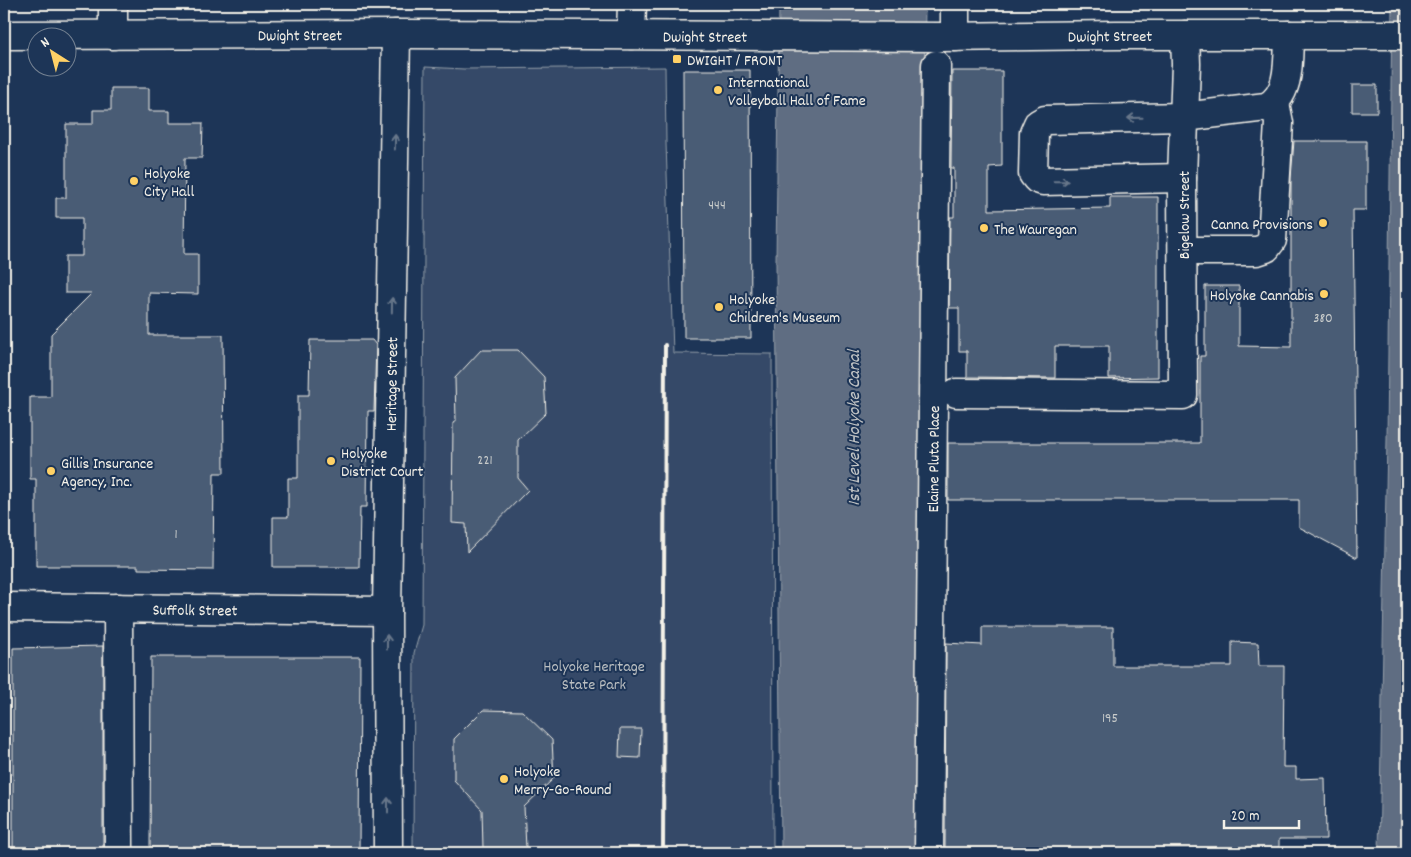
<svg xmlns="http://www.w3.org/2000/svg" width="1411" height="857" font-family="Dekko,sans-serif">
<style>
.green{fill:#354a67;stroke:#949ea8}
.water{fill:#5e6d82;stroke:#9aa2ab}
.building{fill:#485b74;stroke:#f4f1e8}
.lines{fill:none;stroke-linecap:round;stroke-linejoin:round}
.minor-casing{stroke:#f4f1e8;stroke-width:31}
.minor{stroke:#1d3557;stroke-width:28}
.rail{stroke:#f4f1e8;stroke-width:4}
.oneway{stroke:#68778a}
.poi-dot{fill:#ffd166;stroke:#1d3557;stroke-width:2}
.labels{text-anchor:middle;stroke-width:4;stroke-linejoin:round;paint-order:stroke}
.number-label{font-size:14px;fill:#c9cccb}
.street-label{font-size:16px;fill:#f4f1e8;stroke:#1d3557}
.poi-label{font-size:16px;fill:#f4f1e8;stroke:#1d3557;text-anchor:start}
.park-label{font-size:16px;fill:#bbbfc1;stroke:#1d3557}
.water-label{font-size:18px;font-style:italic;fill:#c0c3c4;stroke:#1d3557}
</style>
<rect width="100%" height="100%" fill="#1d3557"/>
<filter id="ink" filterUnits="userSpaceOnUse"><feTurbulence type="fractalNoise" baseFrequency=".02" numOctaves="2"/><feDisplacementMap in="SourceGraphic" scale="10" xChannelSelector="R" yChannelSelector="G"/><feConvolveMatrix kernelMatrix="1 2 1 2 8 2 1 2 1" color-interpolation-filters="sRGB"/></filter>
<g filter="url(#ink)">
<path class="green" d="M425,67l39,2 201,-2 1,76 7,210 99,1 1,499h-360l1,-200 8,-28z"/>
<path class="water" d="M779,4h146l-9,849h-135l-5,-591z
M1392,4h15v849h-28l8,-414z"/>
<path class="building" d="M683,70h67l1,268h-67z
M952,71h50v95l-13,1v43l121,-2v-11h48v180l-49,1v-32h-54v32l-88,-1v-26h-8v-43h-10l1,-91h4v-49h-3z
M1352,85h25v27h-25z
M111,88h38v23h20v12h34l-1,35h-17l-1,96h14v40l-49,-1v42h74l1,138h-10l-1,97 -75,-1v-3h-102v-87h-6v-82h21v-63l41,-41h-27v-37h17v-38h-26v-20h10v-74h27v-14h18z
M1294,141h72v69h-13l4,348 -58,-31v-27h-351v-57h252v-87h5v-70h34v60l52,1v-169z
M310,340h62l4,5 -2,66h-6l-1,96h-7l-1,60h-86v-50h15v-39h10v-83h11z
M481,350h37l26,27 2,36 -28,27v38l10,12 -61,62 -1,-28 -14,-1 1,-100 3,-2 -1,-43z
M982,627h131v39h119v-24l26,1 1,23h25l-1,101h13v12l29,-1 1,61h-47v14h-334l1,-210 36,2z
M103,646v207h-90v-205z
M151,657h209l-1,196h-209z
M483,710l39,1 30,29 2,38 -30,29 2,41h-43l-1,-38 -28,-30v-41z
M620,729h21l-1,29 -21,-1z"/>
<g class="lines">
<g class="minor-casing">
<g id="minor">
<path id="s1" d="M4,35l402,-1 534,3 177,-2h290"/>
<path d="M113,35v-31"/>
<path d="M631,35l1,-31"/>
<path d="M955,37v-33"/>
<path d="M1182,178l-139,3 -6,-2 -4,-5 1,-41 4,-9 7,-4 139,-3 82,-10c25,-11 22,-48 23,-72"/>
<path d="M1183,251h74l9,-3 6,-8 7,-117 -4,-20"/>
<path d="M956,393l227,2 -1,-217 4,-114 -1,-29"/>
<path id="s2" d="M4,607l383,4"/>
<path d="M118,608l1,245"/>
<path id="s3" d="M388,853l-1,-242 9,-577"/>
<path id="s4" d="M929,853l7,-788"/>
</g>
</g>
<use href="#minor" class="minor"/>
<path class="rail" d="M663,853l2,-508"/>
</g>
<defs><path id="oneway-shaft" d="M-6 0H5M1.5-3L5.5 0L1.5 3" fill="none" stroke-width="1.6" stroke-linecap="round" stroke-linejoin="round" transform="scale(1.25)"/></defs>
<g class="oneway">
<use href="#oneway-shaft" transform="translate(1135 118) rotate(179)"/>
<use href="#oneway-shaft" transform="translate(395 142) rotate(-89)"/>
<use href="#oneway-shaft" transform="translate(1061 181) rotate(-1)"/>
<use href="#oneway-shaft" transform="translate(392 305) rotate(-89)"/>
<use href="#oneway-shaft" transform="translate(387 642) rotate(-90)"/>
<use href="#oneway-shaft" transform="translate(388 805) rotate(-90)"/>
</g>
</g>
<g class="poi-dot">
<rect x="672" y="54" width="10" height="10" rx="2.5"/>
<circle cx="718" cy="90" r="5"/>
<circle cx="134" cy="181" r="5"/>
<circle cx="1323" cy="223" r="5"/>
<circle cx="984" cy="228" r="5"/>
<circle cx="1324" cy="294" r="5"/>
<circle cx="719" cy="307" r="5"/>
<circle cx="331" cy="461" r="5"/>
<circle cx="51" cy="471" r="5"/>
<circle cx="504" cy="779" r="5"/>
</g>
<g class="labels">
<g class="number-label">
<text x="717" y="209">444</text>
<text x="1323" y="322">380</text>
<text x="485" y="464">221</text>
<text x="176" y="538">1</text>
<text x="1110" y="722">195</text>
</g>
<g class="street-label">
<text dy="6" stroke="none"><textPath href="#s1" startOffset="296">Dwight Street</textPath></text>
<text dy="6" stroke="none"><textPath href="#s1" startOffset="1106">Dwight Street</textPath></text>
<text dy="6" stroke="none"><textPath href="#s1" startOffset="701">Dwight Street</textPath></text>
<text transform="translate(1183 215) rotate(-90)" y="6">Bigelow Street</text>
<text dy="6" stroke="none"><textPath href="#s3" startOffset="469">Heritage Street</textPath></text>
<text dy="6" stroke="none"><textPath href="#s4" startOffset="394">Elaine Pluta Place</textPath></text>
<text dy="6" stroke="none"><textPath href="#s2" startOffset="191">Suffolk Street</textPath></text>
</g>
<g class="poi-label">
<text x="687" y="65">DWIGHT / FRONT</text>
<text x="728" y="87">International<tspan x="728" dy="18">Volleyball Hall of Fame</tspan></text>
<text x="144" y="178">Holyoke<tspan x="144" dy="18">City Hall</tspan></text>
<text x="1313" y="229" text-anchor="end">Canna Provisions</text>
<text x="994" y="234">The Wauregan</text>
<text x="1314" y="300" text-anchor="end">Holyoke Cannabis</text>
<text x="729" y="304">Holyoke<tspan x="729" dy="18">Children's Museum</tspan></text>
<text x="341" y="458">Holyoke<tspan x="341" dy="18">District Court</tspan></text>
<text x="61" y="468">Gillis Insurance<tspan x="61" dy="18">Agency, Inc.</tspan></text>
<text x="514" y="776">Holyoke<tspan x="514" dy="18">Merry-Go-Round</tspan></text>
</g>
<g class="park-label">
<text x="594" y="671">Holyoke Heritage<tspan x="594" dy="18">State Park</tspan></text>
</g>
<g class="water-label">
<text transform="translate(853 428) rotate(-90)" y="6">1st Level Holyoke Canal</text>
</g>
</g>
<rect width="1411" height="857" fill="none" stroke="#1d3557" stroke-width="20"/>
<rect x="10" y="10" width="1391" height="837" fill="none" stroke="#f4f1e8" stroke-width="2" filter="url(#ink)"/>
<g transform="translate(52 52) rotate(324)"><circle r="24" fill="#1d3557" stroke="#738091"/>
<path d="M0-4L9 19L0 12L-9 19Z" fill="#ffd166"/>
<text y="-8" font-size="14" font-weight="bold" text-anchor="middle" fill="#f4f1e8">N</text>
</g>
<path d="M1224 820v8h75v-8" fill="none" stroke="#f4f1e8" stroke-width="2.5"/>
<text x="1231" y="820" font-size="15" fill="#f4f1e8" stroke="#1d3557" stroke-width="4" paint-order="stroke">20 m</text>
</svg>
